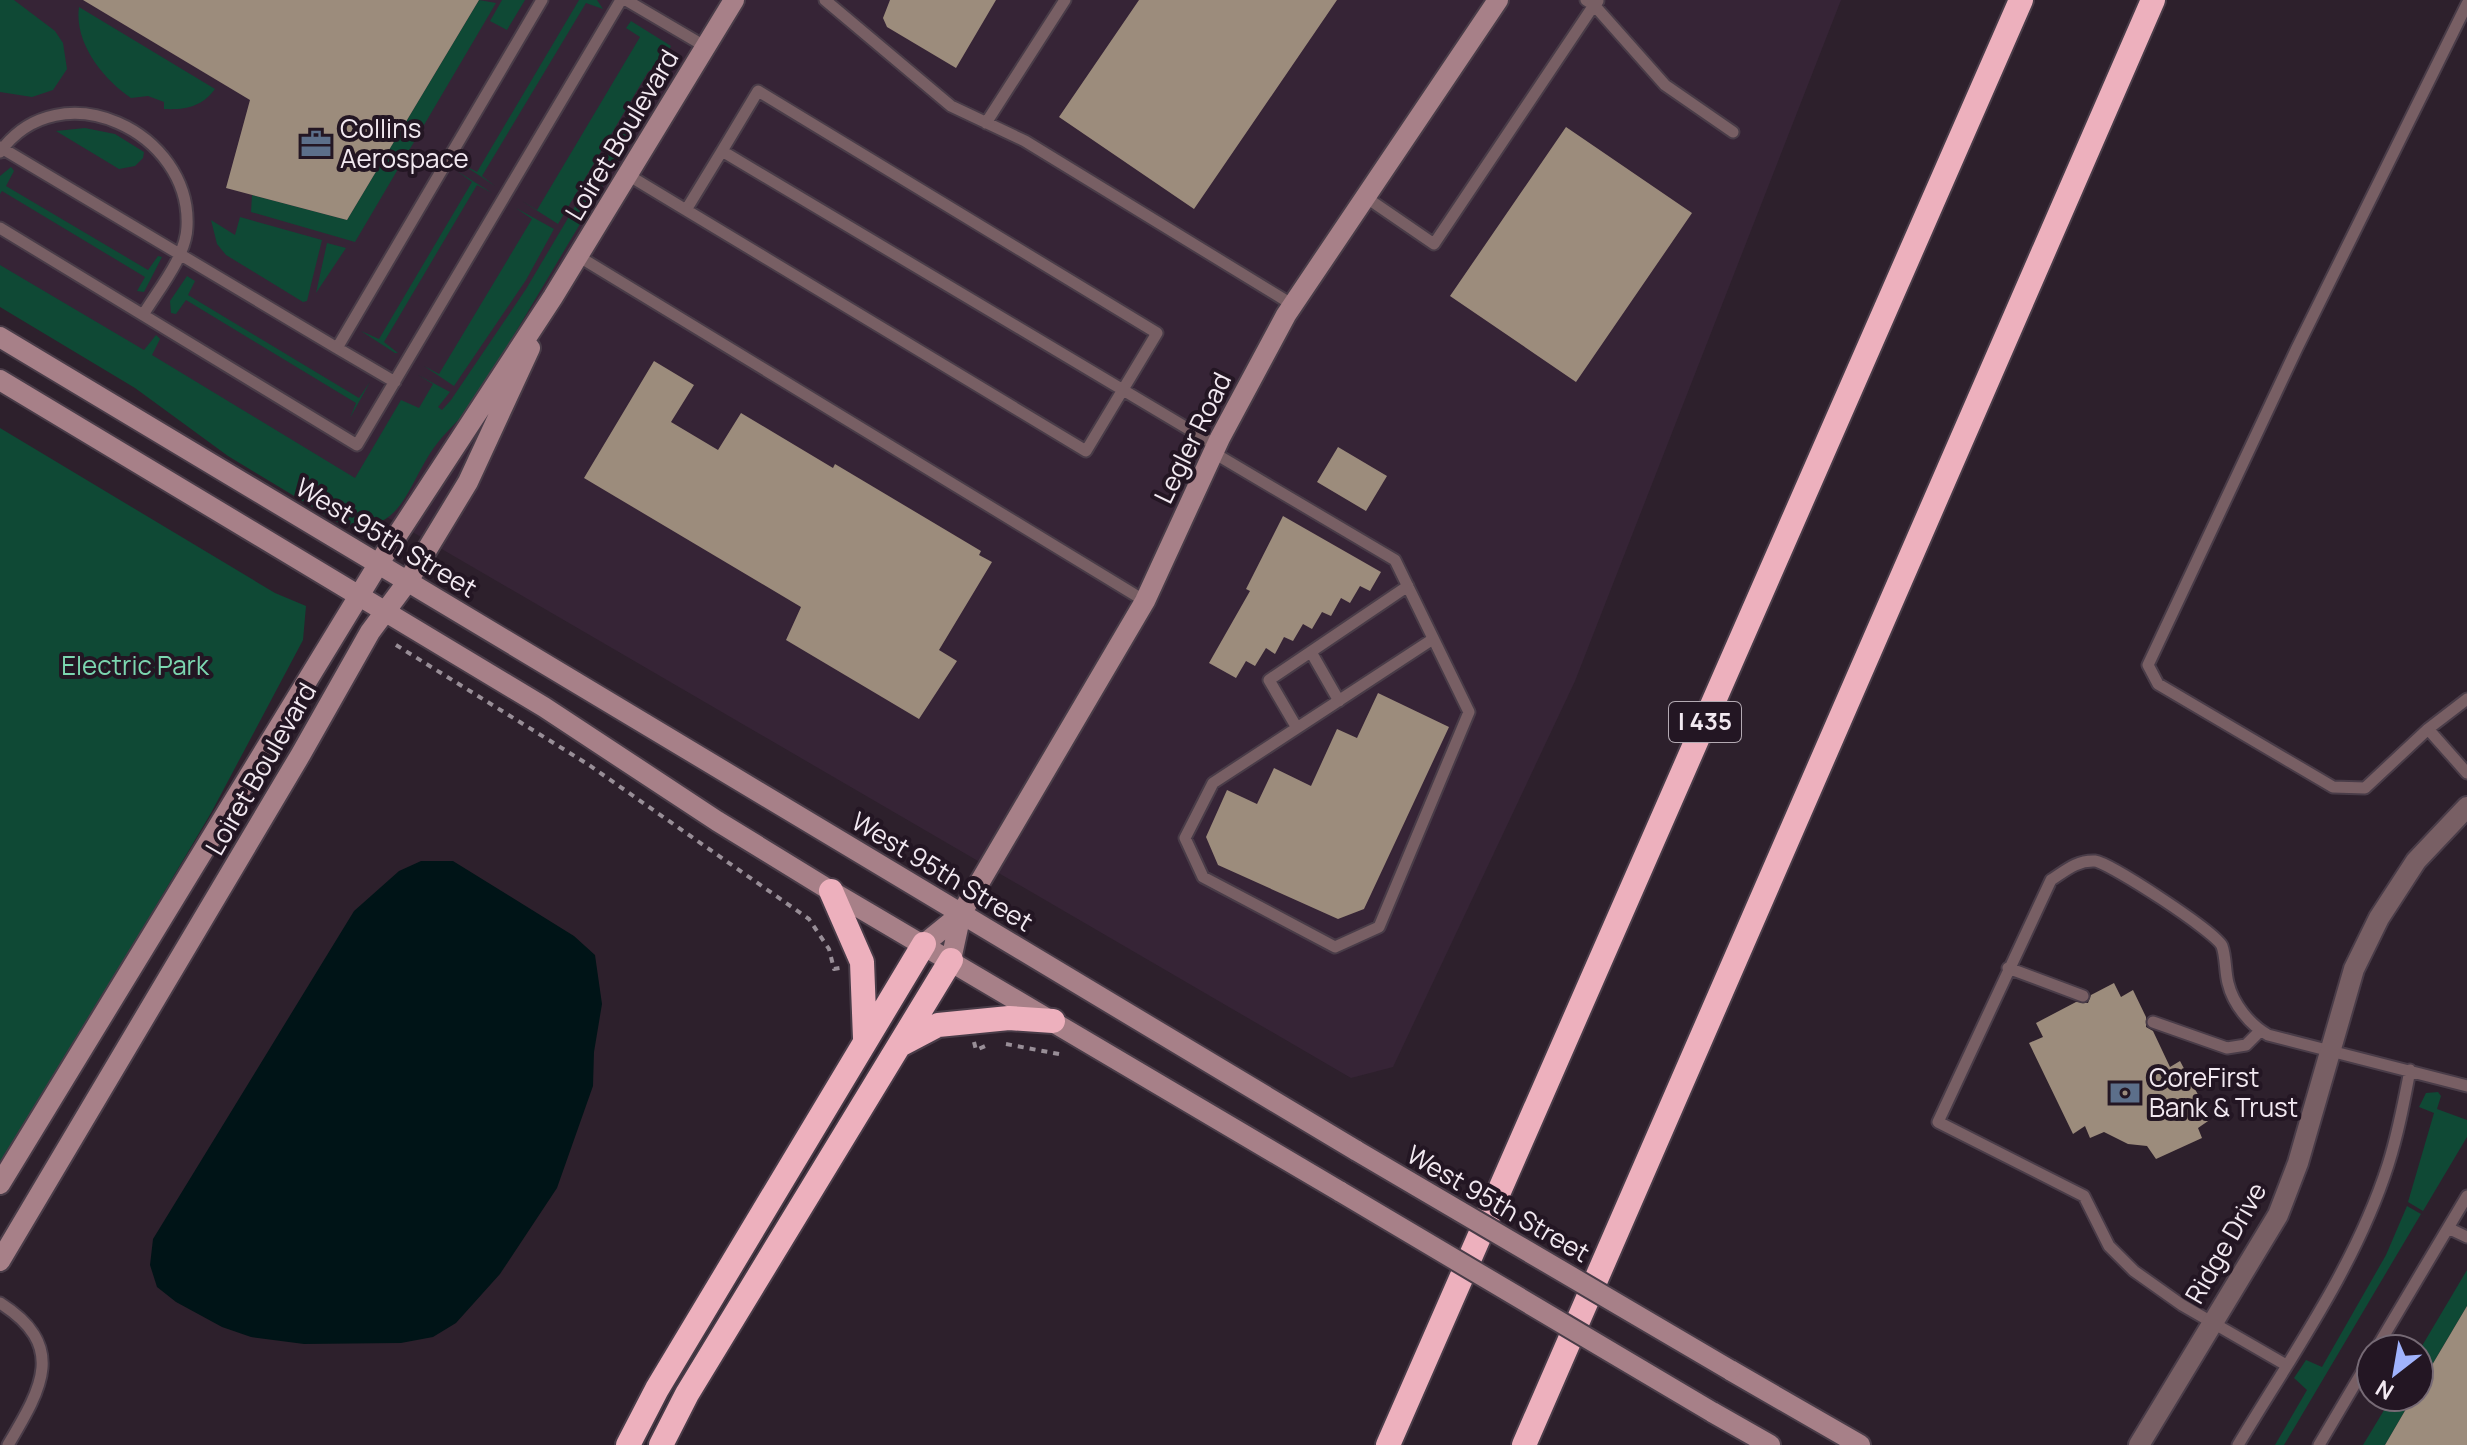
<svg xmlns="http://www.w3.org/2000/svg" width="2467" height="1445" font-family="Manrope,sans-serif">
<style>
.built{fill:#362436}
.green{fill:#0f4935}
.water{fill:#001417}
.building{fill:#9c8c7c}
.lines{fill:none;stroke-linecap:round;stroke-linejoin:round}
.lane-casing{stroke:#493c48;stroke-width:15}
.street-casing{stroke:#493c48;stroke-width:24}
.secondary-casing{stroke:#493c48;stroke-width:24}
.highway-casing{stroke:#493c48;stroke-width:28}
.path{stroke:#988e97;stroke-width:4;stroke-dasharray:6 6;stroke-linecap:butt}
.lane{stroke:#785f64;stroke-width:11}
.street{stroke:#785f64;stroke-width:20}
.secondary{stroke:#a78088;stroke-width:20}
.highway{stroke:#edb0bd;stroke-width:24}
.secondary-bridge-casing{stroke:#493c48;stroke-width:24;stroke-linecap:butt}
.secondary-bridge{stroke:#a78088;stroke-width:20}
.labels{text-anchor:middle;stroke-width:8;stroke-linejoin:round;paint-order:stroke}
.shield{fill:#231623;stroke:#b4aab3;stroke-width:2}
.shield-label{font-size:24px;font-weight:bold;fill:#f2e9f1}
.poi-label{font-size:26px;fill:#f2e9f1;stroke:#231623;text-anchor:start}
.street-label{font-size:26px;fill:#f2e9f1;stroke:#231623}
.park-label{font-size:26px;fill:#7cd6b0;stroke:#231623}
</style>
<rect width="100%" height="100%" fill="#2d202c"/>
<path class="built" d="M0,0h1841l-266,681 -182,386 -42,11 -1351,-786z"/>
<path class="green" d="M0,0h14l41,31 8,12 4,26 -14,21 -21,7 -32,-5z
M479,0l17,3 -141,239 -104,-30 1,-17 95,25z
M502,0h23l-18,30 -17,-9z
M579,0h18l6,9 -17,-6 -104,173 13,10 -33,-22 15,8z
M79,7l136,82c-13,18 -30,21 -51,20v-7l-16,-6 -17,2c-28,-19 -57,-55 -52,-91z
M631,21l40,25 -6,13 -17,13 -90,152 -36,-23 15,9 103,-173 -14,-9z
M674,55l-4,18 -199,334c-14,15 -31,30 -42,48 -25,40 -31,82 -90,68l-111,-67 -93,-68 -135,-81v-42l144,85 12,-15 4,4 -8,16 203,123 46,-78 18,8 14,-24 -15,-9 32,17 -12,15 4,3 9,-10 75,-111 128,-216z
M85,128l30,6 29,18 -1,6 -8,8 -16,3 -63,-38z
M11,167l3,4 -8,15 142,84 10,-14 4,1 -18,35 -7,-1 8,-14 -143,-86 -2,3v-18z
M457,171l35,22 -15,-8 -93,157 14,11h-3l-34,-22 18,8 93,-157z
M516,208l38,21 -28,51 -72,106 -30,-20 15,8 93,-155z
M240,217l82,23 -15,61 -4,1 -77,-47 -9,-11 -6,-24 24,15z
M327,243l19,5 -30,45z
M187,276l8,5 -7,14 171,103 11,-16 -20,36 6,-15 -170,-103 -10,14 -5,-1 -1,-12z
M0,428l275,165 31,13 -3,34 -92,173 -211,356z
M2438,1092l3,4 -4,13 30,11v17l-44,74 -15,-9 26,-89 -15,-6 7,-14z
M2407,1206l14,8 -137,231h-9l32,-55 -13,-12 12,-18 16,7 64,-112z
M2467,1270v36l-48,81v-36z
M2392,1397h21l-28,48h-22z"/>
<path class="water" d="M421,861h32l121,75 21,19 7,49 -8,48 -1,34 -36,102 -57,86 -44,49 -23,14 -32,6 -97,1 -53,-7 -29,-10 -46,-25 -19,-15 -7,-22 3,-26 201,-328 45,-40z"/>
<path class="building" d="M83,0h396l-132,220 -121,-32 24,-88z
M890,0h106l-40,68 -69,-41 -4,-9z
M1139,0h198l-143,209 -135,-92z
M1566,127l126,86 -116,169 -126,-86z
M654,361l40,24 -23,37 47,28 23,-37 92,55 2,-4 146,87 -2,4 13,7 -53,88 18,11 -38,58 -133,-79 15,-33 -217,-129z
M1338,447l49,29 -21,35 -49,-29z
M1283,516l98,56 -11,19 -10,-5 -10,17 -9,-5 -10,18 -9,-4 -10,17 -9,-5 -10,17 -9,-4 -9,17 -9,-6 -11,18 -9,-5 -10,17 -27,-15 41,-72 -4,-2z
M1378,693l71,34 -85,182 -26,10 -120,-54 -12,-28 21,-47 30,14 17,-36 37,18 26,-57 20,9z
M2114,983l7,14 12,-7 13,27v10l7,4 17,36 10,-6 31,58 -13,9 4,10 -46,21 -9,-13 -19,-2 -24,-12 -14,6 -5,-12 -12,8 -44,-91 14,-6 -7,-14 40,-21 12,1 3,-8z
M2467,1306v139h-82l28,-48h6v-10z"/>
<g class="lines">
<g class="lane-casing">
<path id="lane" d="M626,0l80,47
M825,0l126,106 74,35 268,164
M1598,1l-4,4 71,80 68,47
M2467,4l-170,344 -149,317 10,19 175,103 32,1 63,-59 39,44
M986,123l79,-123
M0,147l337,201 205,-348
M722,151l36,-60 399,242 -71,118 -400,-241 36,-59 495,295
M0,152c60,-83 192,-20 187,75 -1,30 -29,63 -44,88
M628,175l58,35
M1364,196l70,48 160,-239 -8,-5
M0,228l357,217 264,-445
M578,256l567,345
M337,348l58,34
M1214,453l181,107 74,152 -90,215 -44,20 -132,-70 -18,-39 28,-55 220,-144
M1311,652l28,49
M1297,728l-28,-48 139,-94
M2428,729l39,-30
M2008,968l75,28
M2153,1022l74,26 19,-3 14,-14
M2448,1228l19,9
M0,1303c68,43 41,86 8,142
M2376,1349l91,-153
M2286,1365l-104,-60 -48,-34 -25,-25 -25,-50 -146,-74 113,-242c14,-9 26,-20 44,-19 15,2 121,71 127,85 4,11 3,26 6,37 5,21 22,42 40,52l199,51
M2238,1445c54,-90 118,-180 150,-280 10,-31 16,-63 22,-95
M2319,1445l52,-88"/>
</g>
<g class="street-casing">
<path id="street" d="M2139,1445l139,-230 20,-52 56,-194 25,-51 37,-57 51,-54"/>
</g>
<g class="secondary-casing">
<path id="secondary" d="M0,337l1357,814
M0,380l544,327 173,114 114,70 510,301
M924,944l37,-30
M951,960l10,-46 184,-313 75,-163 66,-123 212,-315
M0,1184l379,-621 174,-266 181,-297
M0,1261l301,-507 69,-122 38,-51 60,-99 62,-134
M1730,1370l130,75
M1712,1412l58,33"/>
</g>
<g class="highway-casing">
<path id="highway" d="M831,891l31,71 3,76
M900,1045l38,-20 71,-7 44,3
M628,1445l29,-56 267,-445
M661,1445l26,-51 264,-434
M1388,1445l633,-1445
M1524,1445l629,-1445"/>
</g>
<path class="path" d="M396,645l193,120 220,154 20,30 5,20 6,-1
M974,1042l2,8 14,-6
M1006,1044l58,11"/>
<use href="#lane" class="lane"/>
<use href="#street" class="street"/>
<use href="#secondary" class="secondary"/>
<use href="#highway" class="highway"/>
<g class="secondary-bridge-casing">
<path id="secondary-bridge" d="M1357,1151l373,219
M1341,1192l371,220"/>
</g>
<use href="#secondary-bridge" class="secondary-bridge"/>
</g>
<defs>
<g id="office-bare" transform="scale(2.4)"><path d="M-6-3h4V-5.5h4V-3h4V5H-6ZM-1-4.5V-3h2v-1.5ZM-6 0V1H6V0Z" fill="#5c6f8a" stroke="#231623" stroke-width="2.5" paint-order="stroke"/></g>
<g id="bank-bare" transform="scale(2.4)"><path d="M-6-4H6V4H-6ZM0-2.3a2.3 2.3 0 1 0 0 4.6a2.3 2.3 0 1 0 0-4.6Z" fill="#5c6f8a" stroke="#231623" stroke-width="2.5" paint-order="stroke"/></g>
</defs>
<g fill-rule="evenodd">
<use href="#office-bare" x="316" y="144"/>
<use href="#bank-bare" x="2125" y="1093"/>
</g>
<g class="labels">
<rect class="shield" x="1669" y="702" width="72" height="40" rx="6"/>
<g class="shield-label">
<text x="1705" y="730">I 435</text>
</g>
<g class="poi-label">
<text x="340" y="138">Collins<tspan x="340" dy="30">Aerospace</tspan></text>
<text x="2149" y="1087">CoreFirst<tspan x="2149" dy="30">Bank &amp; Trust</tspan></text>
</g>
<g class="street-label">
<text transform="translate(622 135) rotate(-59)" y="9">Loiret Boulevard</text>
<text transform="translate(1193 438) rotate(-64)" y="9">Legler Road</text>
<text transform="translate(386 538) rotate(31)" y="9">West 95th Street</text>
<text transform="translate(261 769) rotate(-60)" y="9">Loiret Boulevard</text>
<text transform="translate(942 872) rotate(31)" y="9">West 95th Street</text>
<text transform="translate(1498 1204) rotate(30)" y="9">West 95th Street</text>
<text transform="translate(2226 1243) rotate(-60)" y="9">Ridge Drive</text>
</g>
<g class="park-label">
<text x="135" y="675">Electric Park</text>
</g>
</g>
<g transform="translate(2395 1373) rotate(211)"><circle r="38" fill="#231623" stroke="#766a75" stroke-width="2"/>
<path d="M0-6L14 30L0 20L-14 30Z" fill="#a0b3fd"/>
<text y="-12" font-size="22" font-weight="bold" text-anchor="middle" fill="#f2e9f1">N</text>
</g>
</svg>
